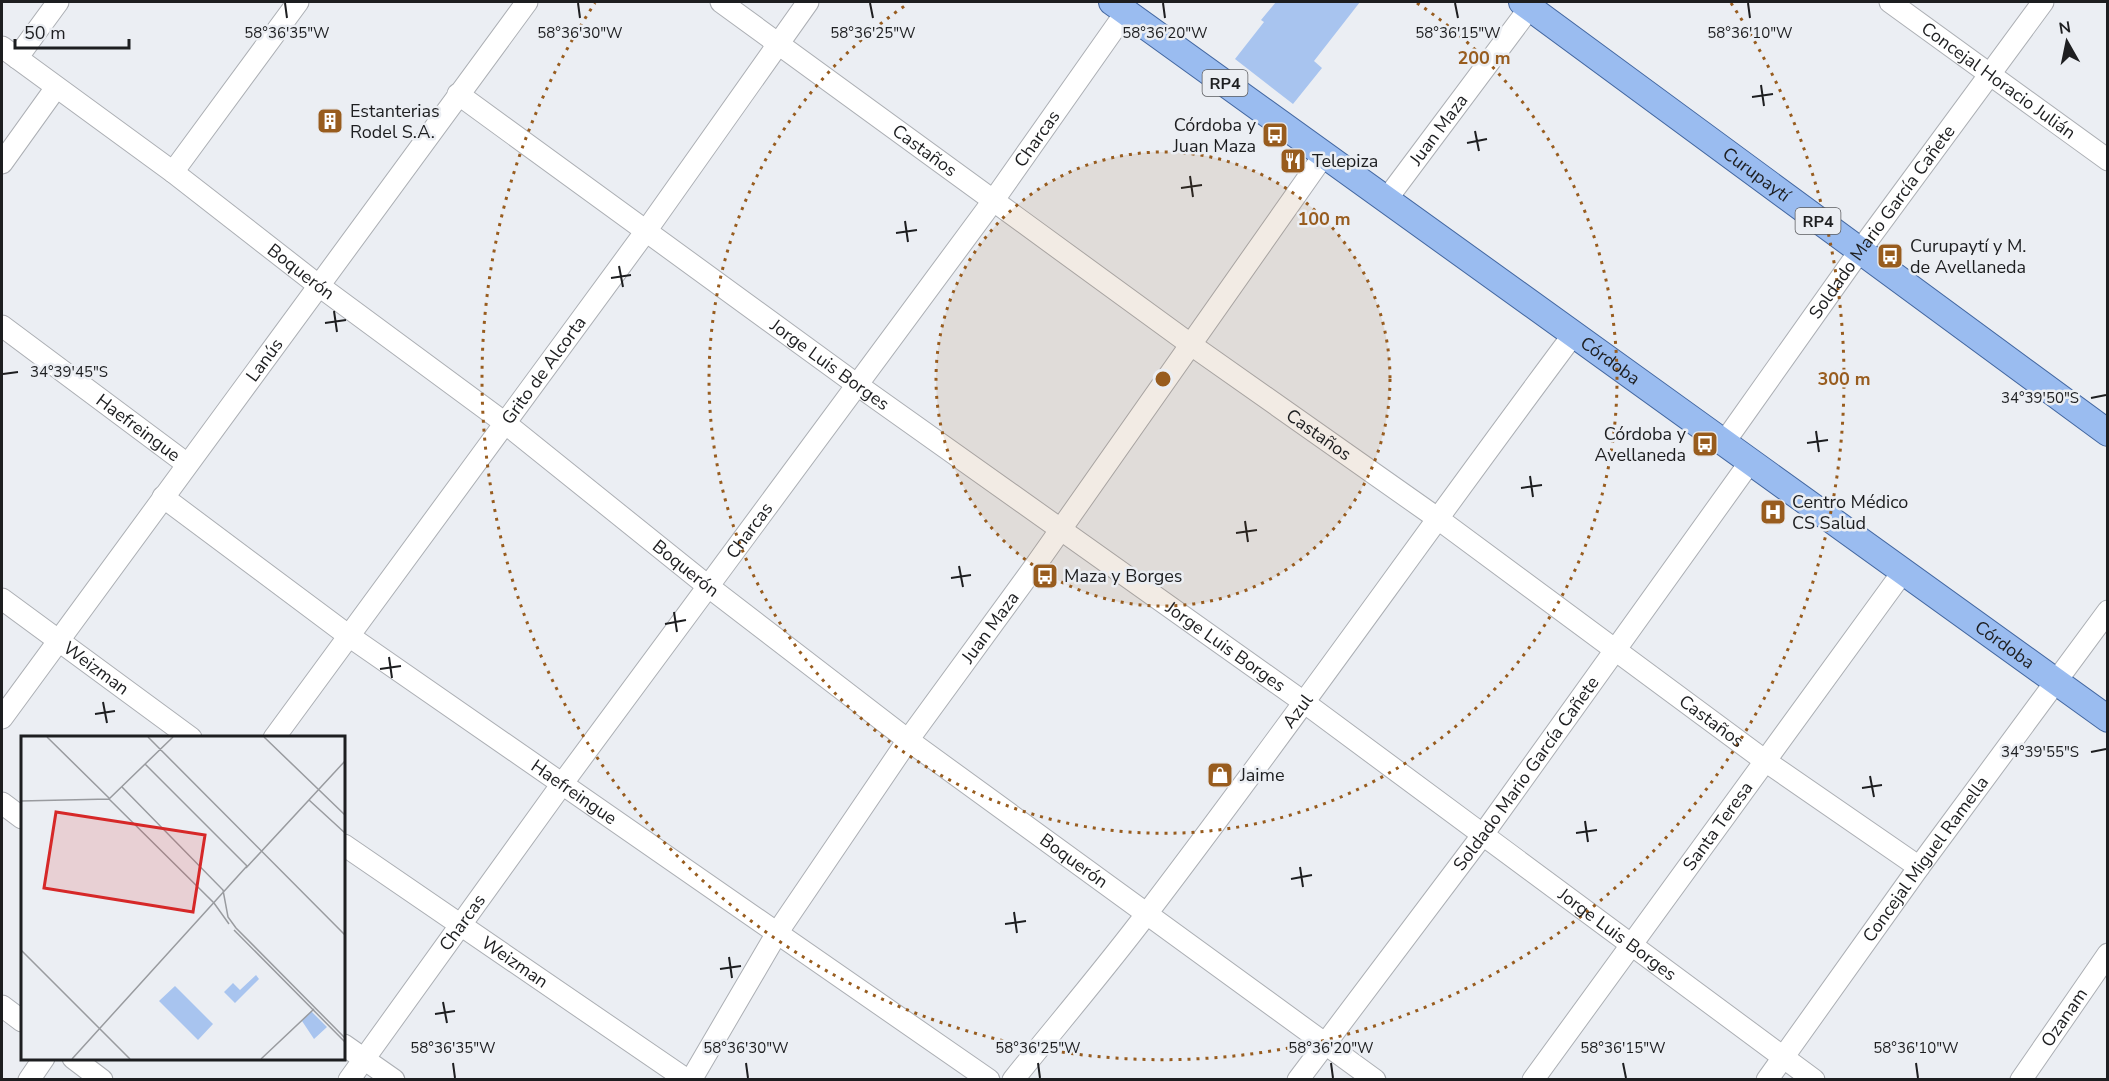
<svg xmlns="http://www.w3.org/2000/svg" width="2109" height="1081" font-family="'Nunito Sans',sans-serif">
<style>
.green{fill:#a8c4ef}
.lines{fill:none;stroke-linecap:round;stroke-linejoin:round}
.minor-casing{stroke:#acafb4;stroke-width:23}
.major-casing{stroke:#4367a1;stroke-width:28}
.minor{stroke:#fff;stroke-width:21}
.major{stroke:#9abcf0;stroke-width:26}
.ticks{fill:none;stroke:#1d1e20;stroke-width:2}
.ring{fill:none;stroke:#985c1e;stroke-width:3;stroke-dasharray:3 6}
.labels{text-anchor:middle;stroke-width:5;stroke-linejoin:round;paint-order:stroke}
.shield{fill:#ebeef3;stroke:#5b5c5f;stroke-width:1.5}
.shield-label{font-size:16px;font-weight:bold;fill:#1d1e20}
.street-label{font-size:18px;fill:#1d1e20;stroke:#ebeef3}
.poi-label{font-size:18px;fill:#1d1e20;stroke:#ebeef3;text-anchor:start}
.inset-road{fill:none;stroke:#999b9f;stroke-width:1.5}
.view{fill:#d62828;fill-opacity:0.15;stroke:#d62828;stroke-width:3}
.inset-edge{fill:none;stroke:#1d1e20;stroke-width:3}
.ticks-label{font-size:15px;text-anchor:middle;fill:#1d1e20;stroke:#ebeef3;stroke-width:5;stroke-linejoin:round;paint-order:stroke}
.centre{fill:#985c1e;stroke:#ebeef3;stroke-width:3}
.ring-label{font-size:18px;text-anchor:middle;font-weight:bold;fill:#985c1e;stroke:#ebeef3;stroke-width:5;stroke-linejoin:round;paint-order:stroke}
</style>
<rect width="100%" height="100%" fill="#ebeef3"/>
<path class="green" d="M1276,2h84l-46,59 8,7 -29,36 -58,-45 29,-37 -3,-2z"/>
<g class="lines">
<g class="minor-casing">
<g id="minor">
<path id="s1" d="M721,2l469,342 247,174 327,242 155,107"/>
<path id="s2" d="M1890,2l218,158"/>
<path id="s3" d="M2,47l171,125 145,113 187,138 204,164 199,153 467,340"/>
<path d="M17,58l41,-56"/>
<path id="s4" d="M458,94l398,290 449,319 509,377"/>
<path d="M2,163l53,-74"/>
<path d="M173,172l125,-170"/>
<path id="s5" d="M1386,200l148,-198"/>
<path id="s6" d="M2,326l185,138"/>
<path id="s7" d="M1723,444l136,-192 184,-250"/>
<path id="s8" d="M163,497l186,139 640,444"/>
<path id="s9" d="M2,599l189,139"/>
<path id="s10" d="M2,718l525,-716"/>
<path id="s11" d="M274,738l372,-507 162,-229"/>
<path d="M2,803l20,15"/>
<path id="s12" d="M344,845l343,235"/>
<path d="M2,1006l20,15"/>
<path d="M344,1045l50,35"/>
<path d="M73,1058l29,22"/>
<path d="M29,1080l15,-22"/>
<path id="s13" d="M349,1080l213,-296 431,-583 133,-189"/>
<path id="s14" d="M691,1080l86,-147 131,-193 127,-174 289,-411"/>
<path id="s15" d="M1013,1080c45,-56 92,-111 135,-168 145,-190 282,-386 425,-577"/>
<path id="s16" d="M1298,1080l186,-247 266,-371"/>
<path id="s17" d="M1533,1080l369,-507"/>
<path id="s18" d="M1767,1080l152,-213 189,-256"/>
<path id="s19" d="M2021,1080l87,-126"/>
</g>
</g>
<g class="major-casing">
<g id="major">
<path id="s20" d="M1112,2l996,717"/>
<path id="s21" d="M1522,2l586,431"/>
</g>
</g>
<use href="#minor" class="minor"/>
<use href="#major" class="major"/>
</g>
<path class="ticks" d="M285,3l2,15M578,3l2,15M870,3l3,15M1163,3l2,15M1455,3l3,15M1748,3l2,15M1761,85l3,21M1752,97l21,-3M1475,131l4,20M1467,143l20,-4M1190,176l3,21M1181,188l21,-3M905,221l3,21M896,233l21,-3M619,266l4,21M611,278l20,-3M334,311l3,21M325,323l21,-3M3,374l15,-2M2091,398l15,-3M1816,431l3,21M1807,443l21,-3M1530,476l3,21M1521,488l21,-3M1245,521l3,21M1236,533l21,-3M959,566l4,21M951,578l20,-3M674,612l3,20M665,624l21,-4M389,657l3,21M380,669l21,-3M103,702l4,21M95,714l20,-3M2091,752l15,-3M1870,776l4,21M1862,788l20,-3M1585,821l3,21M1576,833l21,-3M1300,867l3,20M1291,879l21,-4M1014,912l3,21M1005,924l21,-3M729,957l3,21M720,969l21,-3M443,1002l4,21M435,1014l20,-3M453,1063l2,15M746,1063l2,15M1038,1063l2,15M1331,1063l2,15M1623,1063l3,15M1916,1063l2,15"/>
<circle cx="1163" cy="379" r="227" fill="#985c1e" fill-opacity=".12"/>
<g class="ring">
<circle cx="1163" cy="379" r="227"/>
<path d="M1417 3A454 454 0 1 1 909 3"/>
<path d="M1731 3A681 681 0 1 1 595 3"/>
</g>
<defs>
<g id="building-square" transform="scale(1.35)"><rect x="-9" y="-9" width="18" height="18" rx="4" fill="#985c1e" stroke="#ebeef3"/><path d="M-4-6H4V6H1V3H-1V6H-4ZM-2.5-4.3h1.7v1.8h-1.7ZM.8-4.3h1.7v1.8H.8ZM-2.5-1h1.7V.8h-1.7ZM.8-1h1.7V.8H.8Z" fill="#fff"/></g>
<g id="bus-square" transform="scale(1.35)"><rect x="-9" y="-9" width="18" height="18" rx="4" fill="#985c1e" stroke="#ebeef3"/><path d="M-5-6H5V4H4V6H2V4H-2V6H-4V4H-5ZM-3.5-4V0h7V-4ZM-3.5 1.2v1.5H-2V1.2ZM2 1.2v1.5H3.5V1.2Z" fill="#fff"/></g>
<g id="restaurant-square" transform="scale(1.35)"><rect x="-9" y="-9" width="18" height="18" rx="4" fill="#985c1e" stroke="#ebeef3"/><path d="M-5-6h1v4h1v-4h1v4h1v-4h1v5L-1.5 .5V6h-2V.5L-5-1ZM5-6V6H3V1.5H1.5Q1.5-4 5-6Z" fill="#fff"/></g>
<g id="hospital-square" transform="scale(1.35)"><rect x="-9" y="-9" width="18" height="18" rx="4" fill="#985c1e" stroke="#ebeef3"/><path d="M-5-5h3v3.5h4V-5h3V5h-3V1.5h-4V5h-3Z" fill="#fff"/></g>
<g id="shop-square" transform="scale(1.35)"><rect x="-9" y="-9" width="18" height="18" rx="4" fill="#985c1e" stroke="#ebeef3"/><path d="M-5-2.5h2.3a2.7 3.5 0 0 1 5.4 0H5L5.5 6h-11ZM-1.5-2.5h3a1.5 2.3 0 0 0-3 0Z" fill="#fff"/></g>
</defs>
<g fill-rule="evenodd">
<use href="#building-square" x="330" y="121"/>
<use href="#bus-square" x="1275" y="135"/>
<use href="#restaurant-square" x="1293" y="161"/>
<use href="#bus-square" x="1890" y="256"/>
<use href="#bus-square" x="1705" y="444"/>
<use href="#hospital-square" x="1773" y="512"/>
<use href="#bus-square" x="1045" y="576"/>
<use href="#shop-square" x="1220" y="775"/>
</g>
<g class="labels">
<g class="shield">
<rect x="1202.5" y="70" width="45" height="26" rx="4.5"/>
<rect x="1795.5" y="208" width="45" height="26" rx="4.5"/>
</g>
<g class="shield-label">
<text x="1225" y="89">RP4</text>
<text x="1818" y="227">RP4</text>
</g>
<g class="street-label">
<text dy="6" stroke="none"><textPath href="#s2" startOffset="134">Concejal Horacio Julián</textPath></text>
<text dy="6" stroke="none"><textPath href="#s5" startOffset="88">Juan Maza</textPath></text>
<text dy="6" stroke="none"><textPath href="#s13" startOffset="1166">Charcas</textPath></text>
<text dy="6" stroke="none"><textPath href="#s1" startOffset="252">Castaños</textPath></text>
<text dy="6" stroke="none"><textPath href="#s21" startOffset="291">Curupaytí</textPath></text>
<text dy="6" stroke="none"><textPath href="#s7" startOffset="273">Soldado Mario García Cañete</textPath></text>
<text dy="6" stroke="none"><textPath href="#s3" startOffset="374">Boquerón</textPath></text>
<text dy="6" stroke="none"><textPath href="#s10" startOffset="444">Lanús</textPath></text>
<text dy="6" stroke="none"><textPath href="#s20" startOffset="614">Córdoba</textPath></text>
<text dy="6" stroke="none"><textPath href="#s4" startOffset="460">Jorge Luis Borges</textPath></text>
<text dy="6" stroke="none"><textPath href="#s11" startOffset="456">Grito de Alcorta</textPath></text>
<text dy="6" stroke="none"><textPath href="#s6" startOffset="170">Haefreingue</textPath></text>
<text dy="6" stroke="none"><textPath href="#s1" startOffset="738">Castaños</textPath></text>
<text dy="6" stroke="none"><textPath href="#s13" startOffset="680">Charcas</textPath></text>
<text dy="6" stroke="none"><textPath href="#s3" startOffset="860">Boquerón</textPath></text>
<text dy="6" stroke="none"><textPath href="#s14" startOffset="543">Juan Maza</textPath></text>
<text dy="6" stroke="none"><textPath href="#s20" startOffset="1100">Córdoba</textPath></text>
<text dy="6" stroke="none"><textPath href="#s4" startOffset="946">Jorge Luis Borges</textPath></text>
<text dy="6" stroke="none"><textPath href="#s9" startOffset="117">Weizman</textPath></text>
<text dy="6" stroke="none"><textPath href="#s15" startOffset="466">Azul</textPath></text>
<text dy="6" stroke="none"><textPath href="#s1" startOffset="1224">Castaños</textPath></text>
<text dy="6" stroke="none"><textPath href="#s16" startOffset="382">Soldado Mario García Cañete</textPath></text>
<text dy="6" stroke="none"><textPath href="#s8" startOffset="506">Haefreingue</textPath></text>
<text dy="6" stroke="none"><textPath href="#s17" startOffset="314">Santa Teresa</textPath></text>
<text dy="6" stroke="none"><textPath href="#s18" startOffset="272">Concejal Miguel Ramella</textPath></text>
<text dy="6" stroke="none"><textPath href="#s3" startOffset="1346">Boquerón</textPath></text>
<text dy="6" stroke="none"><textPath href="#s13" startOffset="194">Charcas</textPath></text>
<text dy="6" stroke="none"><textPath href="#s4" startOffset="1432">Jorge Luis Borges</textPath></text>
<text dy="6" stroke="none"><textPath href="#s12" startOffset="207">Weizman</textPath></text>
<text dy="6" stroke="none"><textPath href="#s19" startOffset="76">Ozanam</textPath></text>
</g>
<g class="poi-label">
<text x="350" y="117">Estanterias<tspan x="350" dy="21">Rodel S.A.</tspan></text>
<text x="1256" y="131" text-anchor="end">Córdoba y<tspan x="1256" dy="21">Juan Maza</tspan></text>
<text x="1312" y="167">Telepiza</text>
<text x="1910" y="252">Curupaytí y M.<tspan x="1910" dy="21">de Avellaneda</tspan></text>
<text x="1686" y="440" text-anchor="end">Córdoba y<tspan x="1686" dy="21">Avellaneda</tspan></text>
<text x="1792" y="508">Centro Médico<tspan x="1792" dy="21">CS Salud</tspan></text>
<text x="1064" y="582">Maza y Borges</text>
<text x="1240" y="781">Jaime</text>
</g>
</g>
<g transform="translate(21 736)">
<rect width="324" height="324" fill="#ebeef3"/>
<path d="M235,239l3,4 -24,24 -11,-11 9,-9 7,7zM154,250l38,38 -15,16 -39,-39zM290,275l16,16 -13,12 -12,-18z" fill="#a8c4ef"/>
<path class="inset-road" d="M26,1l62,61M127,1l197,198M243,1l81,78M124,28l102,102M101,51l101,103 5,27 8,11 109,110M88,63l105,104 15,21M88,63l64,-62M288,64l36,33M0,65l88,-2M225,132l99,-107M213,194l111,112M0,214l109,109M51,323l175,-193M240,323l53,-50"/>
<path class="view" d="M35,76l149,23 -12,77 -149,-24z"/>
<rect width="324" height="324" class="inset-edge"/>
</g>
<g class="ticks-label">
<text x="287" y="38">58°36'35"W</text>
<text x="580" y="38">58°36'30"W</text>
<text x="873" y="38">58°36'25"W</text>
<text x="1165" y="38">58°36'20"W</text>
<text x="1458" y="38">58°36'15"W</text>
<text x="1750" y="38">58°36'10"W</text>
<text x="69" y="377">34°39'45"S</text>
<text x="2040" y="403">34°39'50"S</text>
<text x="2040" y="757">34°39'55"S</text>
<text x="453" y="1053">58°36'35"W</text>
<text x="746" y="1053">58°36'30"W</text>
<text x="1038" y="1053">58°36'25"W</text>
<text x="1331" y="1053">58°36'20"W</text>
<text x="1623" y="1053">58°36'15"W</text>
<text x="1916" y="1053">58°36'10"W</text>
</g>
<circle cx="1163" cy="379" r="9" class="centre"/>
<g class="ring-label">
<text x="1484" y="64">200 m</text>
<text x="1324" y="225">100 m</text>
<text x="1844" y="385">300 m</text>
</g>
<rect width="2109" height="1081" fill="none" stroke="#1d1e20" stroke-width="6"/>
<g transform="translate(2067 42) rotate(351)" stroke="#ebeef3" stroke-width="4.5" paint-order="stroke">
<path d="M0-4.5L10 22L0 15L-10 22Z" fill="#1d1e20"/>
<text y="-9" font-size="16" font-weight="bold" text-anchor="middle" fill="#1d1e20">N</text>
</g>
<path d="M15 39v9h114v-9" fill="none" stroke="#1d1e20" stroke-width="3"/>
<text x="24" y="39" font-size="18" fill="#1d1e20" stroke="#ebeef3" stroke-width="4.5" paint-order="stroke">50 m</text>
</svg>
